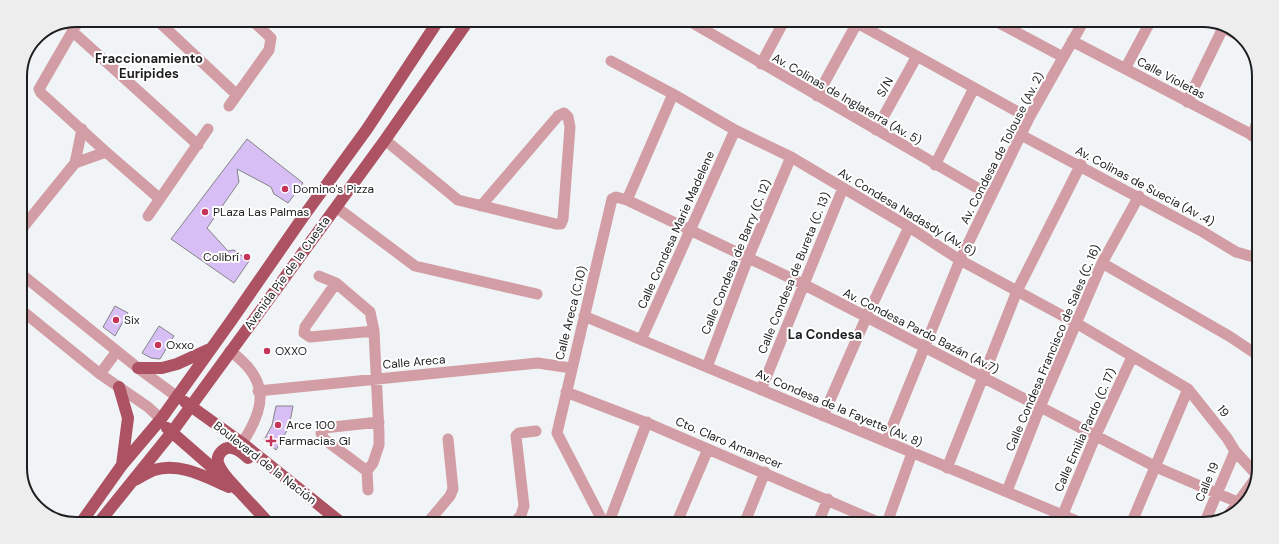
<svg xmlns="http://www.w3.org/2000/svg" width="1279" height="544" font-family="'DM Sans',sans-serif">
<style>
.building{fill:#d7bef5;stroke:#858487}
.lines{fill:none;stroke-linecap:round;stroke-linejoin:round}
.minor{stroke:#d29da4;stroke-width:11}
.major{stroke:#ad5263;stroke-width:12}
.poi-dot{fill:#c5355a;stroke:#fff;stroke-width:1.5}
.labels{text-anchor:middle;stroke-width:4;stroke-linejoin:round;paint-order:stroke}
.street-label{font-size:12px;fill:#1d1e1f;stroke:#fff}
.poi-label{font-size:12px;fill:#1d1e1f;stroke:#fff;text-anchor:start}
.neighbourhood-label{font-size:13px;font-weight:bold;fill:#1d1e1f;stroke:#fff}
.rim{fill:none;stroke:#1d1e1f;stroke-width:2}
</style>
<rect width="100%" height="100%" fill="#f0f4f6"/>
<path class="building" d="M247,139l56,44 -15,20 -14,-9 -3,-7 -34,-18 2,13 -32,46 21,23 6,-1 15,11 -15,22 -63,-44z
M115,306l13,7 -13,23 -12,-9z
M159,326l15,10 -14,23 -9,-1 -9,-5z
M276,406h17l-4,21 -13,23 -12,-10 8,-15z"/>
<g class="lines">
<path class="minor" d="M79,20l-40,69 2,4 65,59 54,47
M157,20l79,74
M691,22l300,174
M857,23l172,95
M999,23l64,34
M1217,24l24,13
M72,31l126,114
M1072,41l186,97
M611,61l62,33 62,36 56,27 118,70 51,33 116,63 112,66 39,49 8,13 20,22
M761,64l22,-41
M1125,69l24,-45
M817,96l40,-73
M1187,102l36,-74
M229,106l40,-56 2,-12 -18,-17
M876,130l41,-74
M1021,135l182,97 33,20 21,6
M1252,136l6,-17
M385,140l73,60 98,24h5l2,-5 7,-92 -2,-10 -4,-4 -6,3 -77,90
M75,163l31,-11
M935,165l39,-77
M627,200l46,-106
M336,207l79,59 122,28
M148,216l60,-87
M20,231l55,-68 7,-34
M1102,263l127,73 27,18
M20,273l118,95 38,28
M319,276l17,7 34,29 4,19 5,102v12l-6,18 -6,8 1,19
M336,283l-31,44 -1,6 6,4 64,-6
M20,309l80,65 48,33 13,12
M584,316l500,208
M641,340l94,-210
M230,351c39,28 37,55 12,92
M707,367l41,-109 43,-101
M100,374l17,-23
M761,390l82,-202
M258,391l280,-28 33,5
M566,392l86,33 228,98
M823,416l43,-98 43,-91
M886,442l74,-182 69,-142 53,-94
M947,468l70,-177 64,-127
M367,471l-43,-32 -3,-6 3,-5 55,-6
M1007,491l33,-84 62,-144 37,-67
M1063,514l33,-79 36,-78
M1228,516l27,-37
M429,521l21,-25 3,-7 -5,-50
M516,521l5,-6 3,-9 -8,-70 3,-3 17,-2
M603,522l-46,-89 55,-234 4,-2 11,3 176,84 353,183 86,37
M609,522l38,-100
M677,522l31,-73
M745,522l20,-50
M818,523l10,-24
M887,523l25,-70
M1131,524l57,-135
M1204,524l31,-73"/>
<path class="major" d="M138,368h24l15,-4 33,-15
M119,387l9,31 -6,47
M185,402l57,41 97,78
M167,428l72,63 28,30
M135,480c6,-3 13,-8 19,-10 26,-8 52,7 75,17
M239,491c-7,-8 -18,-18 -21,-28 -2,-8 6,-17 14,-15 6,1 12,6 16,10
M83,520l39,-55 39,-46 70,-98 72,-104 64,-88 71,-108
M101,520l71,-88 213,-292 83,-119"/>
</g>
<g class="poi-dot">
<circle cx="285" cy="189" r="4"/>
<circle cx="205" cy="212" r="4"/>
<circle cx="247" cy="257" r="4"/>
<circle cx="116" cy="320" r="4"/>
<circle cx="158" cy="345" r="4"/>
<circle cx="267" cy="351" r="4"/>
<circle cx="278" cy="425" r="4"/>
<path d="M269 435h4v4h4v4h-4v4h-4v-4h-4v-4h4z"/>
</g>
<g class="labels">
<g class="street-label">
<text transform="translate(1171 78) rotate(28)" y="4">Calle Violetas</text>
<text transform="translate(885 87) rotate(-61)" y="4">S/N</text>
<text transform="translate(847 99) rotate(30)" y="4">Av. Colinas de Inglaterra (Av. 5)</text>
<text transform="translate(1002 148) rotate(-63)" y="4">Av. Condesa de Tolouse (Av. 2)</text>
<text transform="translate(1145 186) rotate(28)" y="4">Av. Colinas de Suecia (Av .4)</text>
<text transform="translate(907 212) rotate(31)" y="4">Av. Condesa Nadasdy (Av. 6)</text>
<text transform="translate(676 230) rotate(-66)" y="4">Calle Condesa Marie Madelene</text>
<text transform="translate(736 257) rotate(-68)" y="4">Calle Condesa de Barry (C. 12)</text>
<text transform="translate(287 273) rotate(-54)" y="4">Avenida Pie de la Cuesta</text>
<text transform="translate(794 273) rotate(-68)" y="4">Calle Condesa de Bureta (C. 13)</text>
<text transform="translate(571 313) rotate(-76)" y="4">Calle Areca (C.10)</text>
<text transform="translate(921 331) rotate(27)" y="4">Av. Condesa Pardo Bazán (Av.7)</text>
<text transform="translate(1053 348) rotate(-67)" y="4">Calle Condesa Francisco de Sales (C. 16)</text>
<text transform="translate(414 362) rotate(-5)" y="4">Calle Areca</text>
<text transform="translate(839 408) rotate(23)" y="4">Av. Condesa de la Fayette (Av. 8)</text>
<text transform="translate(1223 411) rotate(53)" y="4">19</text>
<text transform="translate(1085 430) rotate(-66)" y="4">Calle Emilia Pardo (C. 17)</text>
<text transform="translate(729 443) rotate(23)" y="4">Cto. Claro Amanecer</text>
<text transform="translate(265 463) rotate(38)" y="4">Boulevard de la Nación</text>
<text transform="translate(1207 482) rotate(-67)" y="4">Calle 19</text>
</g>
<g class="poi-label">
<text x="293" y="193">Domino's Pizza</text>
<text x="213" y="216">PLaza Las Palmas</text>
<text x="239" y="261" text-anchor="end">Colibrí</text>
<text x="124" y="324">Six</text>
<text x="166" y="349">Oxxo</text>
<text x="275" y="355">OXXO</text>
<text x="286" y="429">Arce 100</text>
<text x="279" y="445">Farmacias GI</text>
</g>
<g class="neighbourhood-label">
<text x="149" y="63">Fraccionamiento<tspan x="149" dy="15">Euripides</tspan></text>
<text x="825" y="339">La Condesa</text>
</g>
</g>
<path d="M0 0H1279V544H0ZM76 27H1203A49 49 0 0 1 1252 76V468A49 49 0 0 1 1203 517H76A49 49 0 0 1 27 468V76A49 49 0 0 1 76 27Z" fill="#ededed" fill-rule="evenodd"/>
<path class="rim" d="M76 27H1203A49 49 0 0 1 1252 76V468A49 49 0 0 1 1203 517H76A49 49 0 0 1 27 468V76A49 49 0 0 1 76 27Z"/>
</svg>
